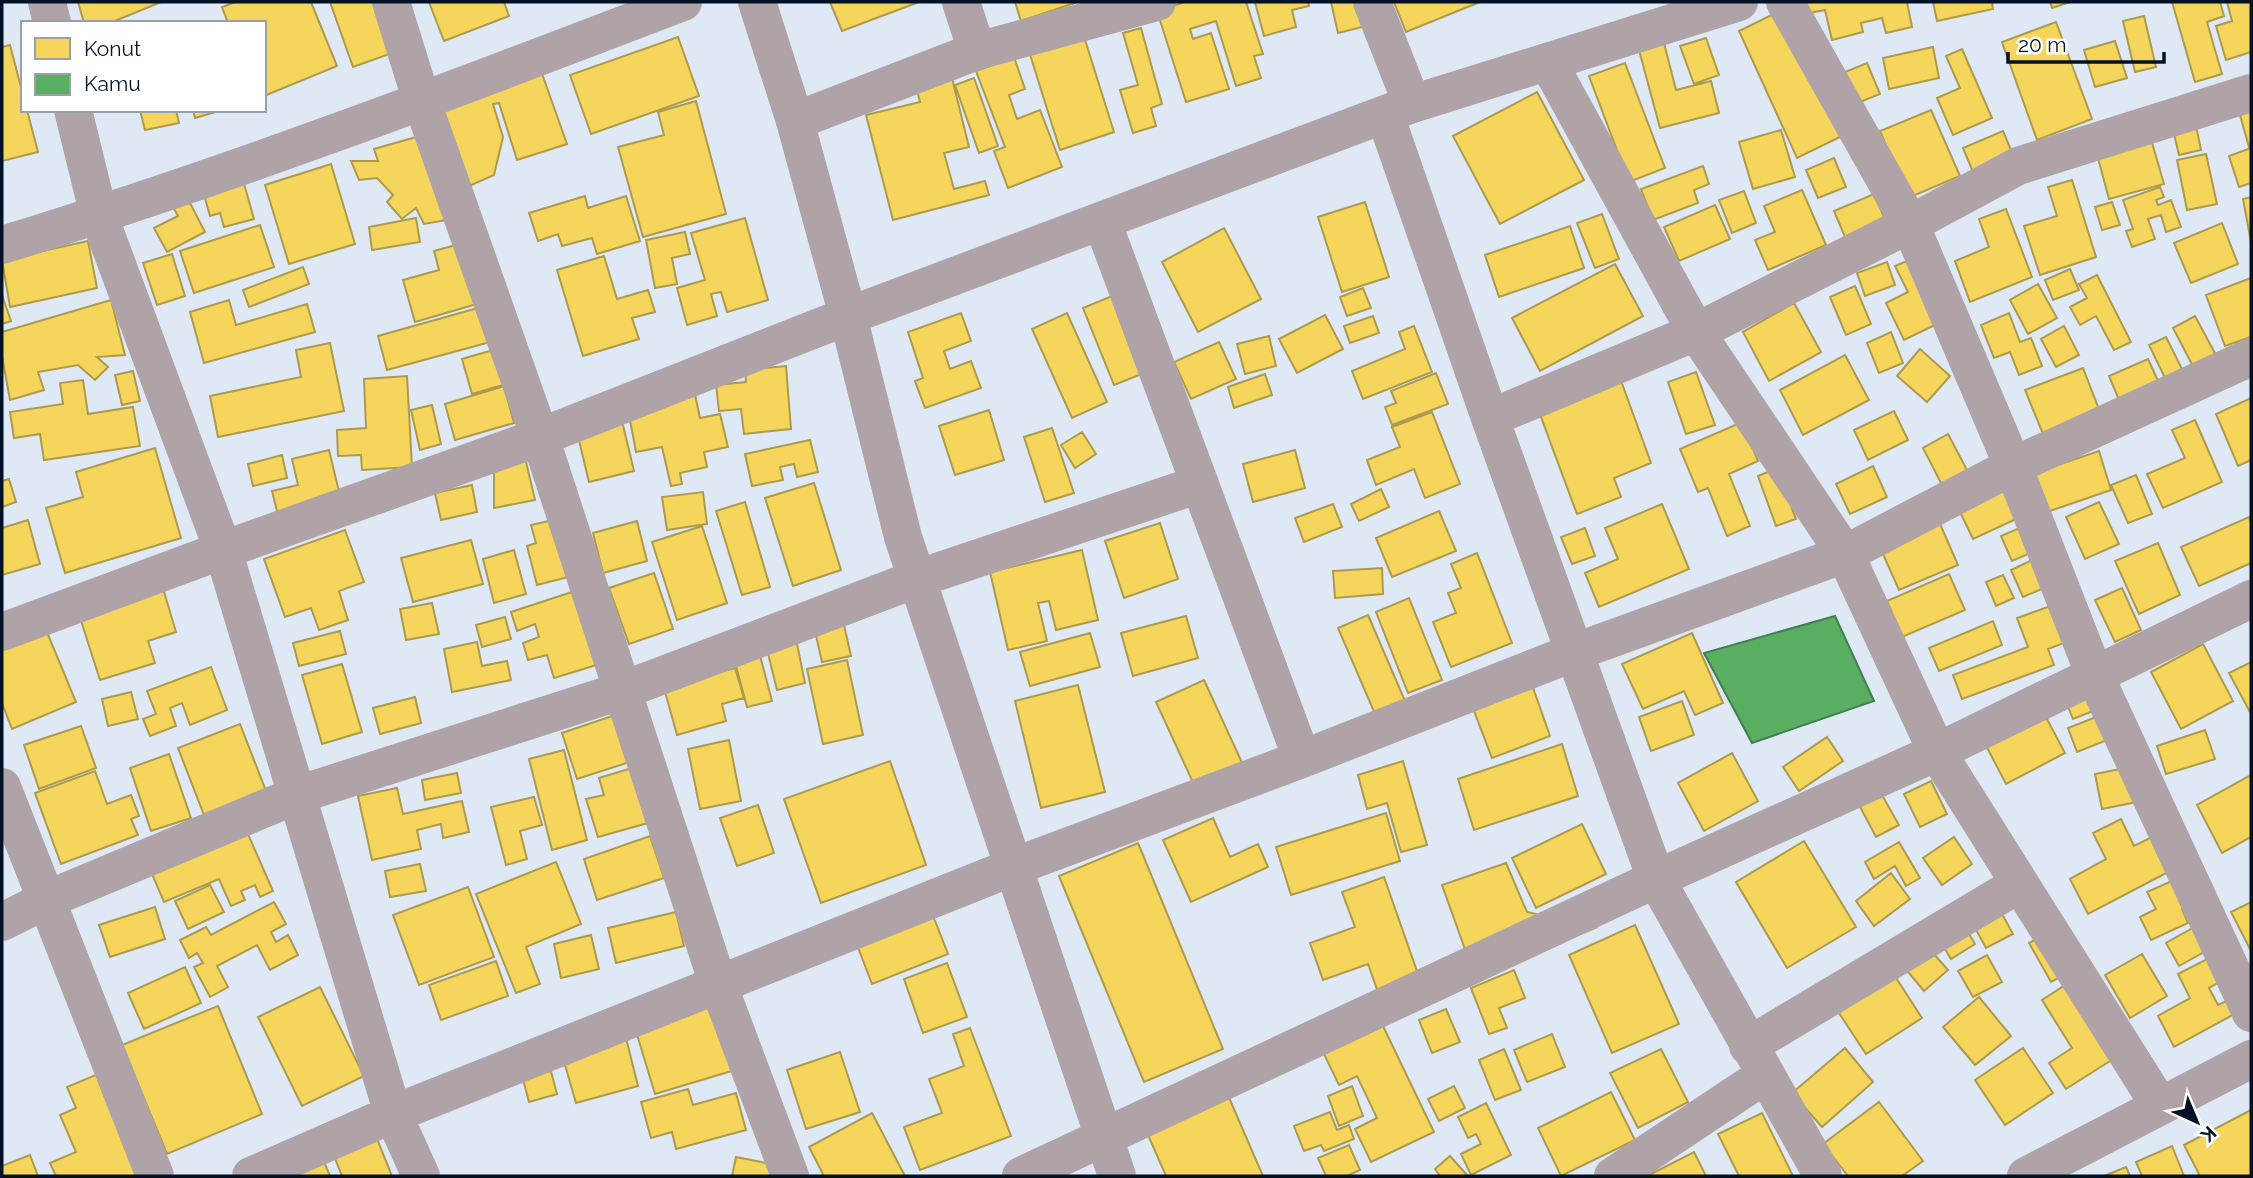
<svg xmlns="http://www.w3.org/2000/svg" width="2253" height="1178" font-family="Raleway,sans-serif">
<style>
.homes{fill:#f6d55c;stroke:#ad9a4c;stroke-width:2}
.public{fill:#5aae61;stroke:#407f4f;stroke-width:2}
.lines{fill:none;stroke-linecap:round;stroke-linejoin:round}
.minor{stroke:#b0a3a7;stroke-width:38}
.tertiary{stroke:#b0a3a7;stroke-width:38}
</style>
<rect width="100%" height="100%" fill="#dee9f5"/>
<path class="homes" d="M78,2h83l-51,21h-26z
M236,2h75l26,64 -73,30v-73h-36l-6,-16z
M330,2h50l18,49 -45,16z
M429,2h75l5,14 -65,25z
M830,2h89l-77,29z
M1015,2h63l-57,19z
M1185,2h61l17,52 -9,2 7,22 -25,8 -20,-65 -26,8 3,10 18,-6 18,56 -43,13 -29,-91z
M1255,2h53l1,4 -17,4 4,17 -32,9z
M1331,2h26l5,25 -24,6z
M1394,2h86l-74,30z
M1792,2h115l5,25 -26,6 -4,-15 -21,5 2,9 -31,8 -7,-30 -30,6z
M1933,2h59l1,7 -56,12z
M2050,2h20l-18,6z
M2172,2h48l4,14 -17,6 15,52 -27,8z
M2227,2h24v50l-25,8 -10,-34 16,-5z
M1782,10l58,127 -43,21 -58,-127z
M2144,16l12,51 -21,5 -12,-51z
M2056,22l36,97 -55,21 -35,-98z
M1081,27l33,105 -54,18 -33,-105z
M1141,28l21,76 -11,4 5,18 -23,7 -13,-43 18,-5 -15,-52z
M678,37l21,59 -108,38 -21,-59z
M1706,38l13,37 -25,9 -14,-38z
M2115,41l12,37 -32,9 -11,-37z
M1664,43l12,47 35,-9 8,32 -59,15 -21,-78z
M10,45l13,50v15h4l11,42 -36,9v-114z
M1933,47l6,31 -50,11 -6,-31z
M1962,49l30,69 -39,17 -16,-37 23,-10 -14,-32z
M1014,57l11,32 -16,6 8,24 23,-9 22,57 -54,21 -14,-37 11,-4 -29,-76z
M1625,63l40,105 -36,14 -40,-106z
M1867,63l13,31 -35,14 -12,-31z
M540,68l27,76 -50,16 -18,-57 -6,1 10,33 -9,38 -27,12 -28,-85z
M951,74l18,73 -25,6 10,36 31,-8 4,14 -96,25 -27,-105 54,-13 -5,-19z
M974,78l24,68 -19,7 -24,-68z
M1537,92l47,88 -84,44 -47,-88z
M696,101l30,113 -83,23 -25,-90 46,-12 -6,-23z
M2251,104v42l-2,1 -11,-39z
M140,110h36l3,13 -34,7z
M193,110h29l-27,8z
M1931,110l29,66 -52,22 -28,-67z
M2194,116l7,34 -22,5 -8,-34z
M1781,130l14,47 -42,12 -14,-47z
M2003,131l10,24 -40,17 -10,-24z
M2149,132l15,52 -55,15 -14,-52z
M423,135l24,85 -23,4 -8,-16 -14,11 -15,-17 6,-7 -16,-17 -18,2 -8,-19h27l-4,-12z
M2251,148v35l-12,4 -10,-31z
M2206,154l11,50 -30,6 -10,-50z
M1834,158l12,29 -28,11 -12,-28z
M331,164l24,80 -66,20 -24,-79z
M1703,166l6,18 -15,6 4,13 -45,17 -12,-31z
M243,180l11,39 -30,8 -4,-14 -10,3 -7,-25z
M2072,180l24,77 -56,18 -16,-49 33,-10 -9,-29z
M2160,187l4,10 -8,3 2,5 13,-5 10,27 -15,5 -5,-17 -13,4 7,20 -23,8 -6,-16 7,-2 -10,-29z
M1802,190l24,55 -58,25 -13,-30 20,-8 -11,-26z
M1744,191l12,32 -24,10 -13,-33z
M1874,194l14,32 -40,18 -14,-33z
M585,196l3,12 38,-12 14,45 -43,13 -5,-16 -30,8 -4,-12 -20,7 -9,-28z
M187,197l18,35 -38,20 -13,-24 24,-12 -6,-11z
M2251,197v45l-8,-43z
M1365,202l24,75 -47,15 -24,-75z
M2112,202l8,23 -18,5 -7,-23z
M1715,205l15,34 -51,22 -15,-34z
M2006,209l26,68 -62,25 -15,-41 34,-14 -10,-28z
M1602,214l17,45 -24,9 -18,-45z
M416,218l4,24 -48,8 -3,-23z
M745,218l23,82 -41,12 -6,-20 -10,2 6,22 -30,9 -10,-37 28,-8 -14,-47z
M2222,223l16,41 -47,19 -17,-40z
M260,225l14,42 -80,26 -14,-42z
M1570,226l14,42 -85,29 -14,-42z
M1224,228l37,71 -63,33 -36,-70z
M685,232l5,22 -18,4 5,26 -22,4 -9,-48z
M88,241l9,47 -87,19 -8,-47z
M470,241l17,60 -72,21 -12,-42 36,-10 -5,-19z
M172,254l13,42 -28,9 -14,-42z
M604,256l13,43 31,-9 7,22 -23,6 7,21 -56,17 -26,-86z
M1907,261l30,63 -33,16 -18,-37 22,-11 -13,-26z
M1887,262l8,23 -30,11 -8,-23z
M1615,264l28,52 -103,55 -28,-53z
M303,267l6,17 -60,23 -6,-17z
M2070,269l9,21 -26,10 -8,-20z
M2097,275l34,67 -17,8 -18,-34 -16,9 -10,-18 17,-9 -8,-14z
M2251,278v59l-26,9 -19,-51z
M2038,284l19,34 -29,16 -18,-34z
M1855,286l16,38 -25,11 -16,-38z
M1363,288l8,20 -24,8 -7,-19z
M2,295l9,26 -9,3z
M1112,296l30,78 -28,11 -31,-77z
M111,300l14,55 -28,2 11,10 -13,13 -17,-15 -40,7 6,18 -34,10 -8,-44v-24z
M229,300l7,25 71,-21 8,28 -111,31 -14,-51z
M1794,303l27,49 -52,29 -26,-49z
M485,306l9,35 -107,29 -9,-34z
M961,313l10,28 -27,10 6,18 21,-8 10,27 -56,20 -10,-27 8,-3 -15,-46z
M1067,313l40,89 -35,16 -40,-89z
M2009,313l11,29 11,-4 11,28 -23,9 -9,-23 -16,6 -13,-33z
M1325,315l18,34 -46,24 -18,-34z
M1373,316l6,17 -29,10 -6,-17z
M2195,316l23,43 -22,13 -23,-44z
M1414,326l18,46 -69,27 -11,-28 53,-22 -6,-17z
M2064,326l15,29 -23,12 -15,-28z
M1891,332l12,31 -24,10 -12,-30z
M1269,336l7,30 -31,8 -8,-30z
M2166,337l16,32 -17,9 -16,-33z
M1219,342l17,37 -45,20 -17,-37z
M330,343l14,68 -126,26 -8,-41 91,-19 -5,-27z
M1920,349l30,27 -23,26 -30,-26z
M493,350l10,35 -31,9 -10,-35z
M1845,355l24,45 -66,35 -23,-45z
M2148,359l11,24 -40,17 -10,-24z
M786,366l5,63 -47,5 -3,-25 -22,2 -3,-26 30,-3 -1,-12z
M2083,368l17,44 -57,22 -18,-44z
M133,371l7,30 -18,4 -7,-30z
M1696,372l19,53 -29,9 -18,-52z
M1436,373l12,31 -56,21 -7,-18 11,-4 -5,-12z
M1265,374l7,21 -38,13 -6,-21z
M407,376l5,91 -50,3 -1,-15 -23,1 -1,-26 29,-2 -2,-49z
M1620,378l31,85 -37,15 7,19 -44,17 -39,-105z
M83,380l5,34 45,-7 7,39 -96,14 -4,-26 -26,4 -4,-26 53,-8 -3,-21z
M504,386l10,37 -59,17 -10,-36z
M694,390l6,28 20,-4 8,33 -24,5 3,15 -27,6 2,11 -11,2 -9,-39 -26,5 -9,-48z
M2251,398v62l-13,6 -22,-52z
M432,405l9,39 -21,6 -9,-40z
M989,410l15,50 -49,15 -16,-49z
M1894,411l14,29 -40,20 -14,-30z
M1432,412l28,72 -35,14 -11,-29 -38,16 -9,-25 33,-13 -8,-20z
M2195,420l27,62 -59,26 -16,-34 38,-16 -13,-28z
M622,421l12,50 -45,11 -12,-50z
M1742,422l16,39 -29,13 21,52 -23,10 -19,-48 -10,4 -18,-43z
M1052,428l22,65 -29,9 -21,-65z
M1082,432l14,22 -21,14 -14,-23z
M1948,434l20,38 -26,13 -19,-37z
M810,440l8,32 -21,5 -3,-13 -14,3 3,13 -31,6 -7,-32z
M155,448l26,90 -116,35 -19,-65 37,-11 -7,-25z
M329,450l13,54 -63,15 -7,-28 26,-6 -6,-26z
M1295,450l10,38 -52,14 -10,-38z
M2099,451l12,39 -67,23 -13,-39z
M524,453l11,47 -41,8v-46z
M282,455l5,23 -34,8 -5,-22z
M1873,466l14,31 -37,17 -14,-30z
M1777,468l19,51 -20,7 -18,-50z
M2136,475l16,39 -24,9 -17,-38z
M9,479l7,23 -14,5v-26z
M814,483l27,87 -48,16 -28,-88z
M472,485l5,27 -36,8 -6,-27z
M2012,486l13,29 -52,24 -14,-29z
M1381,489l8,18 -30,14 -8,-17z
M703,492l4,32 -40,6 -5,-33z
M745,502l25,85 -28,8 -26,-84z
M2099,502l20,42 -34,15 -19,-42z
M1333,504l9,23 -38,15 -9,-24z
M1662,504l27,65 -90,38 -14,-34 33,-14 -13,-31z
M1439,511l17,40 -64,26 -16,-39z
M1937,517l21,48 -59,25 -21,-47z
M2249,517l2,6v40l-52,23 -18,-39z
M558,519l14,57 -35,9 -10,-39 9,-3 -5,-18z
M28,520l12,44 -38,11v-47z
M637,521l10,40 -44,12 -10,-40z
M1160,523l18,56 -54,19 -19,-57z
M702,526l25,77 -50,17 -25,-78z
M2024,526l11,25 -23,10 -11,-25z
M1585,528l10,28 -23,8 -11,-27z
M345,530l19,52 -25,9 9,29 -29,10 -8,-22 -26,9 -21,-58z
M471,540l12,44 -70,18 -12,-44z
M2158,543l22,52 -41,19 -24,-53z
M514,550l12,44 -32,9 -11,-44z
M1082,550l16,70 -42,10 -7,-29 -11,2 9,38 -39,9 -18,-78z
M1477,553l35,90 -61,24 -18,-45 23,-9 -8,-20 13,-5 -10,-24z
M2032,560l12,28 -21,9 -12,-27z
M1382,568l1,26 -48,4 -2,-27z
M654,573l19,56 -44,15 -20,-56z
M1949,574l16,36 -63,27 -15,-36z
M2003,575l11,23 -18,8 -10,-24z
M160,578l16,54 -28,9 7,22 -55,17 -24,-75z
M2122,588l19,42 -26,12 -20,-42z
M581,589l22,74 -49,15 -7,-23 -19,5 -5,-17 16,-6 -4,-13 -18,7 -6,-19z
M1409,598l33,82 -34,13 -32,-81z
M432,603l7,31 -33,6 -6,-31z
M2056,604l13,37 -21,8 6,16 -92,34 -9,-24 75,-28 -11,-29z
M1368,615l37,86 -30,13 -37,-86z
M1186,616l12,42 -65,18 -12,-43z
M505,617l6,22 -29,8 -6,-22z
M1993,621l9,24 -63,26 -10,-23z
M44,625l32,77 -64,27 -10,-26v-61z
M844,625l7,31 -29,6 -7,-31z
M340,631l6,23 -47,12 -6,-23z
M1090,633l10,34 -70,19 -10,-34z
M1692,633l31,70 -28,12 -11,-24 -41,18 -21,-45z
M795,634l10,49 -28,7 -12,-49z
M477,642l5,24 25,-5 4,19 -59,12 -8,-43z
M2203,644l30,57 -52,28 -30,-57z
M758,648l14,53 -25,6 -14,-52z
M847,660l16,75 -40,9 -16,-75z
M2251,662v52l-22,-41z
M342,664l20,68 -40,12 -20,-69z
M211,667l16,43 -37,15 -8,-22 -12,5 6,18 -26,10 -7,-17 13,-5 -9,-23z
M735,668l9,30 -22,6 4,17 -49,14 -13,-47z
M1204,680l40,87 -48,22 -40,-87z
M1531,682l19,54 -58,22 -21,-55z
M1078,685l27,107 -64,16 -26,-107z
M2100,688l6,18 -33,13 -8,-20z
M131,692l7,27 -30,7 -6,-27z
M415,697l6,26 -41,11 -7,-26z
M1682,701l12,34 -43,16 -12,-34z
M2040,706l25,47 -59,31 -25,-48z
M621,713l15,47 -59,19 -15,-46z
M2106,713l9,24 -38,15 -9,-24z
M240,724l26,67 -62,24 -26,-67z
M81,726l15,42 -57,21 -15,-44z
M2205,730l10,29 -49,15 -9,-28z
M1827,737l16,24 -44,30 -16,-24z
M729,740l12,61 -41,8 -12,-60z
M1562,744l16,52 -104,34 -16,-51z
M564,750l23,90 -35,10 -23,-91z
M1732,753l26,48 -54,30 -26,-48z
M169,754l22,64 -40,13 -21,-63z
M890,761l36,104 -105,38 -37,-104z
M1403,761l24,84 -26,7 -14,-49 -20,6 -9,-34z
M2135,766l7,35 -40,8 -7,-35z
M632,768l16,55 -50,14 -12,-38 18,-4 -5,-17z
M95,771l12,33 24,-9 8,21 -8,3 7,16 -77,29 -26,-71z
M457,773l4,20 -36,7 -3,-20z
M2251,775v62l-29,16 -25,-48z
M1931,781l16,33 -27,13 -16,-33z
M397,788l6,26 59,-13 7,31 -26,6 -2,-14 -24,6 4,19 -49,11 -14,-64z
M1878,788l21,37 -23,12 -19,-36z
M534,797l8,28 -22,6 7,28 -21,6 -15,-58z
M758,805l16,48 -37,13 -17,-48z
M1386,813l14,48 -109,34 -15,-48z
M1213,818l17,39 28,-13 10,23 -77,35 -28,-62z
M2121,819l13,27 22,-11 18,34 -86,45 -18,-35 36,-20 -13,-26z
M1582,824l24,50 -70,34 -24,-50z
M244,825l29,66 -13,6 -5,-12 -14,6 4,9 -14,6 -12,-27 -55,23 -15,-35z
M650,836l14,42 -67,22 -13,-41z
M1954,837l18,27 -30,21 -19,-27z
M1804,841l52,86 -69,41 -51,-86z
M1899,842l21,36 -14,8 -11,-20 -21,13 -9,-17z
M1138,843l85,206 -79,33 -85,-206z
M556,862l25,62 -55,23 14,37 -24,9 -40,-99z
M1506,863l21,49 68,16 -120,49 -33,-92z
M420,864l6,27 -36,6 -5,-26z
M1891,873l19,26 -36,27 -18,-25z
M2183,876l13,27 -14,6 6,14 -37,17 -11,-23 16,-8 -9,-17z
M1384,877l35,100 -41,15 -10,-28 -45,16 -13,-37 45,-16 -13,-35z
M210,885l14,27 -36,17 -13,-28z
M468,887l26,70 -75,28 -26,-70z
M1990,892l23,42 -27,14 -23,-42z
M274,902l12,22 -15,8 5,10 12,-7 10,20 -28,15 -13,-25 -40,21 11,21 -18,10 -16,-30 9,-4 -6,-10 -8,5 -9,-18 26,-13 5,8z
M2251,902v49l-20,-39z
M155,907l10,32 -55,18 -11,-32z
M930,908l18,46 -76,30 -18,-47z
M1954,909l21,35 -24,15 -21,-35z
M676,912l8,34 -68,17 -8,-35z
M1635,925l44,99 -67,29 -43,-98z
M2198,925l13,23 -32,18 -13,-23z
M2056,929l21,39 -26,14 -22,-39z
M591,935l8,34 -38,9 -7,-34z
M1917,935l31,35 -24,21 -31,-37z
M2142,954l25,42 -37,22 -25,-43z
M1987,955l15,27 -29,15 -15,-26z
M2211,957l12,23 -14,8 9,17 15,-7 7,13 -66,36 -16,-31 32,-18 -12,-24z
M496,961l12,35 -67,24 -12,-35z
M947,963l20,54 -44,16 -19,-54z
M185,967l16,36 -57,26 -16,-36z
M1514,970l11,28 -26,10 8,20 -18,6 -18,-46z
M1891,970l31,48 -56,36 -31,-47z
M2073,980l48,74 -55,35 -17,-26 23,-15 -30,-48z
M320,987l44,89 -62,30 -44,-89z
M1979,997l32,39 -36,29 -32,-38z
M716,1003l19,67 -80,24 -20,-66z
M218,1006l44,108 -95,40 -45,-109z
M1446,1009l14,33 -28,11 -13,-33z
M1383,1026l51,106 -63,30 -16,-33 22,-11 -20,-42 -18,9 -15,-31z
M970,1028l41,108 -91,34 -16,-43 38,-14 -13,-34 35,-13 -11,-32z
M625,1034l13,52 -62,17 -15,-52z
M1552,1034l13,33 -38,15 -13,-32z
M1845,1048l28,34 -51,45 -30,-34z
M2023,1048l30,45 -48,32 -30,-45z
M1504,1049l17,41 -26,10 -16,-40z
M1661,1049l27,53 -50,26 -28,-55z
M840,1052l20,60 -54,17 -19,-59z
M548,1060l9,34 -28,8 -9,-34z
M98,1074l42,102h-84l-6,-13 26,-11 -16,-37 16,-7 -9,-21z
M1352,1086l11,30 -24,10 -11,-30z
M1454,1086l11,22 -26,13 -11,-22z
M688,1089l5,16 43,-12 10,37 -70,19 -4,-17 -21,6 -10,-36z
M1611,1092l24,48 -74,36 -23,-48z
M1227,1093l36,83h-97l-21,-48z
M1879,1102l44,59 -21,15h-54l-25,-32z
M1486,1103l25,52 -40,20 -10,-21 20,-10 -5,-10 -8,4 -10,-21z
M2251,1110v66h-51l-16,-31z
M1330,1112l7,18 12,-5 5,14 -30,12 -3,-6 -17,6 -10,-25z
M872,1113l33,63h-81l-15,-29z
M1762,1113l31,63h-54l-21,-42z
M377,1139l15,37h-50l-8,-20z
M1349,1145l11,25 -13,6h-21l-8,-18z
M2172,1146l12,30h-42l-6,-14z
M1694,1152l12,24h-59z
M30,1155l8,21h-36v-10z
M1450,1156l18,20h-28l-5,-7z
M736,1157l45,9 -2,10h-47z
M324,1162l6,14h-40z
M2126,1167l4,9h-26z"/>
<path class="public" d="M1835,616l39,85 -122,42 -48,-90z"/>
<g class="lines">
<path class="minor" d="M47,2l5,21
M391,2l31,100 118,335 178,547 72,192
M961,2l16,49
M1372,2l40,102
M1785,2l125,222 103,242 82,210 156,337
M1548,62l148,270 149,222 92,198 223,354
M73,110l26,106 124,334 170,564 28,62
M1385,115l105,303 166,461 167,297
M795,121l182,-70 180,-49
M1102,221l200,538
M1490,418l206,-86 214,-108 108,-58 233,-73
M2,632l221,-82 317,-113 308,-121
M2,787l153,389
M2,922l44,-22 251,-105 324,-104 295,-112 284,-95
M1748,1046l271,-162
M251,1176l142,-62 620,-247 289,-108 273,-107 270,-98 168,-88 238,-109
M1021,1176l635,-297 281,-127 314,-153
M1613,1176l152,-101"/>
<path class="tertiary" d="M757,2l38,119 53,195 55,221 214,639
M2,245c230,-70 456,-157 681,-243
M848,316l564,-212 327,-102
M2026,1176l225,-117"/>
</g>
<rect width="2253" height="1178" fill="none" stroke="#021226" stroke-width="7"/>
<rect x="21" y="21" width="245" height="91" fill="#ffffff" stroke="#9aa0a8" stroke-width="2"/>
<rect x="35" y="38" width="35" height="21" fill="#f6d55c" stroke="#9aa0a8" stroke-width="2"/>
<text x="84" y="56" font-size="21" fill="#021226">Konut</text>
<rect x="35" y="74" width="35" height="21" fill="#5aae61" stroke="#9aa0a8" stroke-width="2"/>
<text x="84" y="91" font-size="21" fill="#021226">Kamu</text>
<g transform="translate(2197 1122) rotate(136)" stroke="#ffffff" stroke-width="5" paint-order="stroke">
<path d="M0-5L12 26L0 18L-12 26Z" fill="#021226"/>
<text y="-10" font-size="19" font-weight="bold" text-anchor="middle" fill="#021226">K</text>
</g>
<path d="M2008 52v10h156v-10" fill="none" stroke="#021226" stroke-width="3.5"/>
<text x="2018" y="52" font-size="21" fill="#021226" stroke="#ffffff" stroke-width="5" paint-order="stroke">20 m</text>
</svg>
